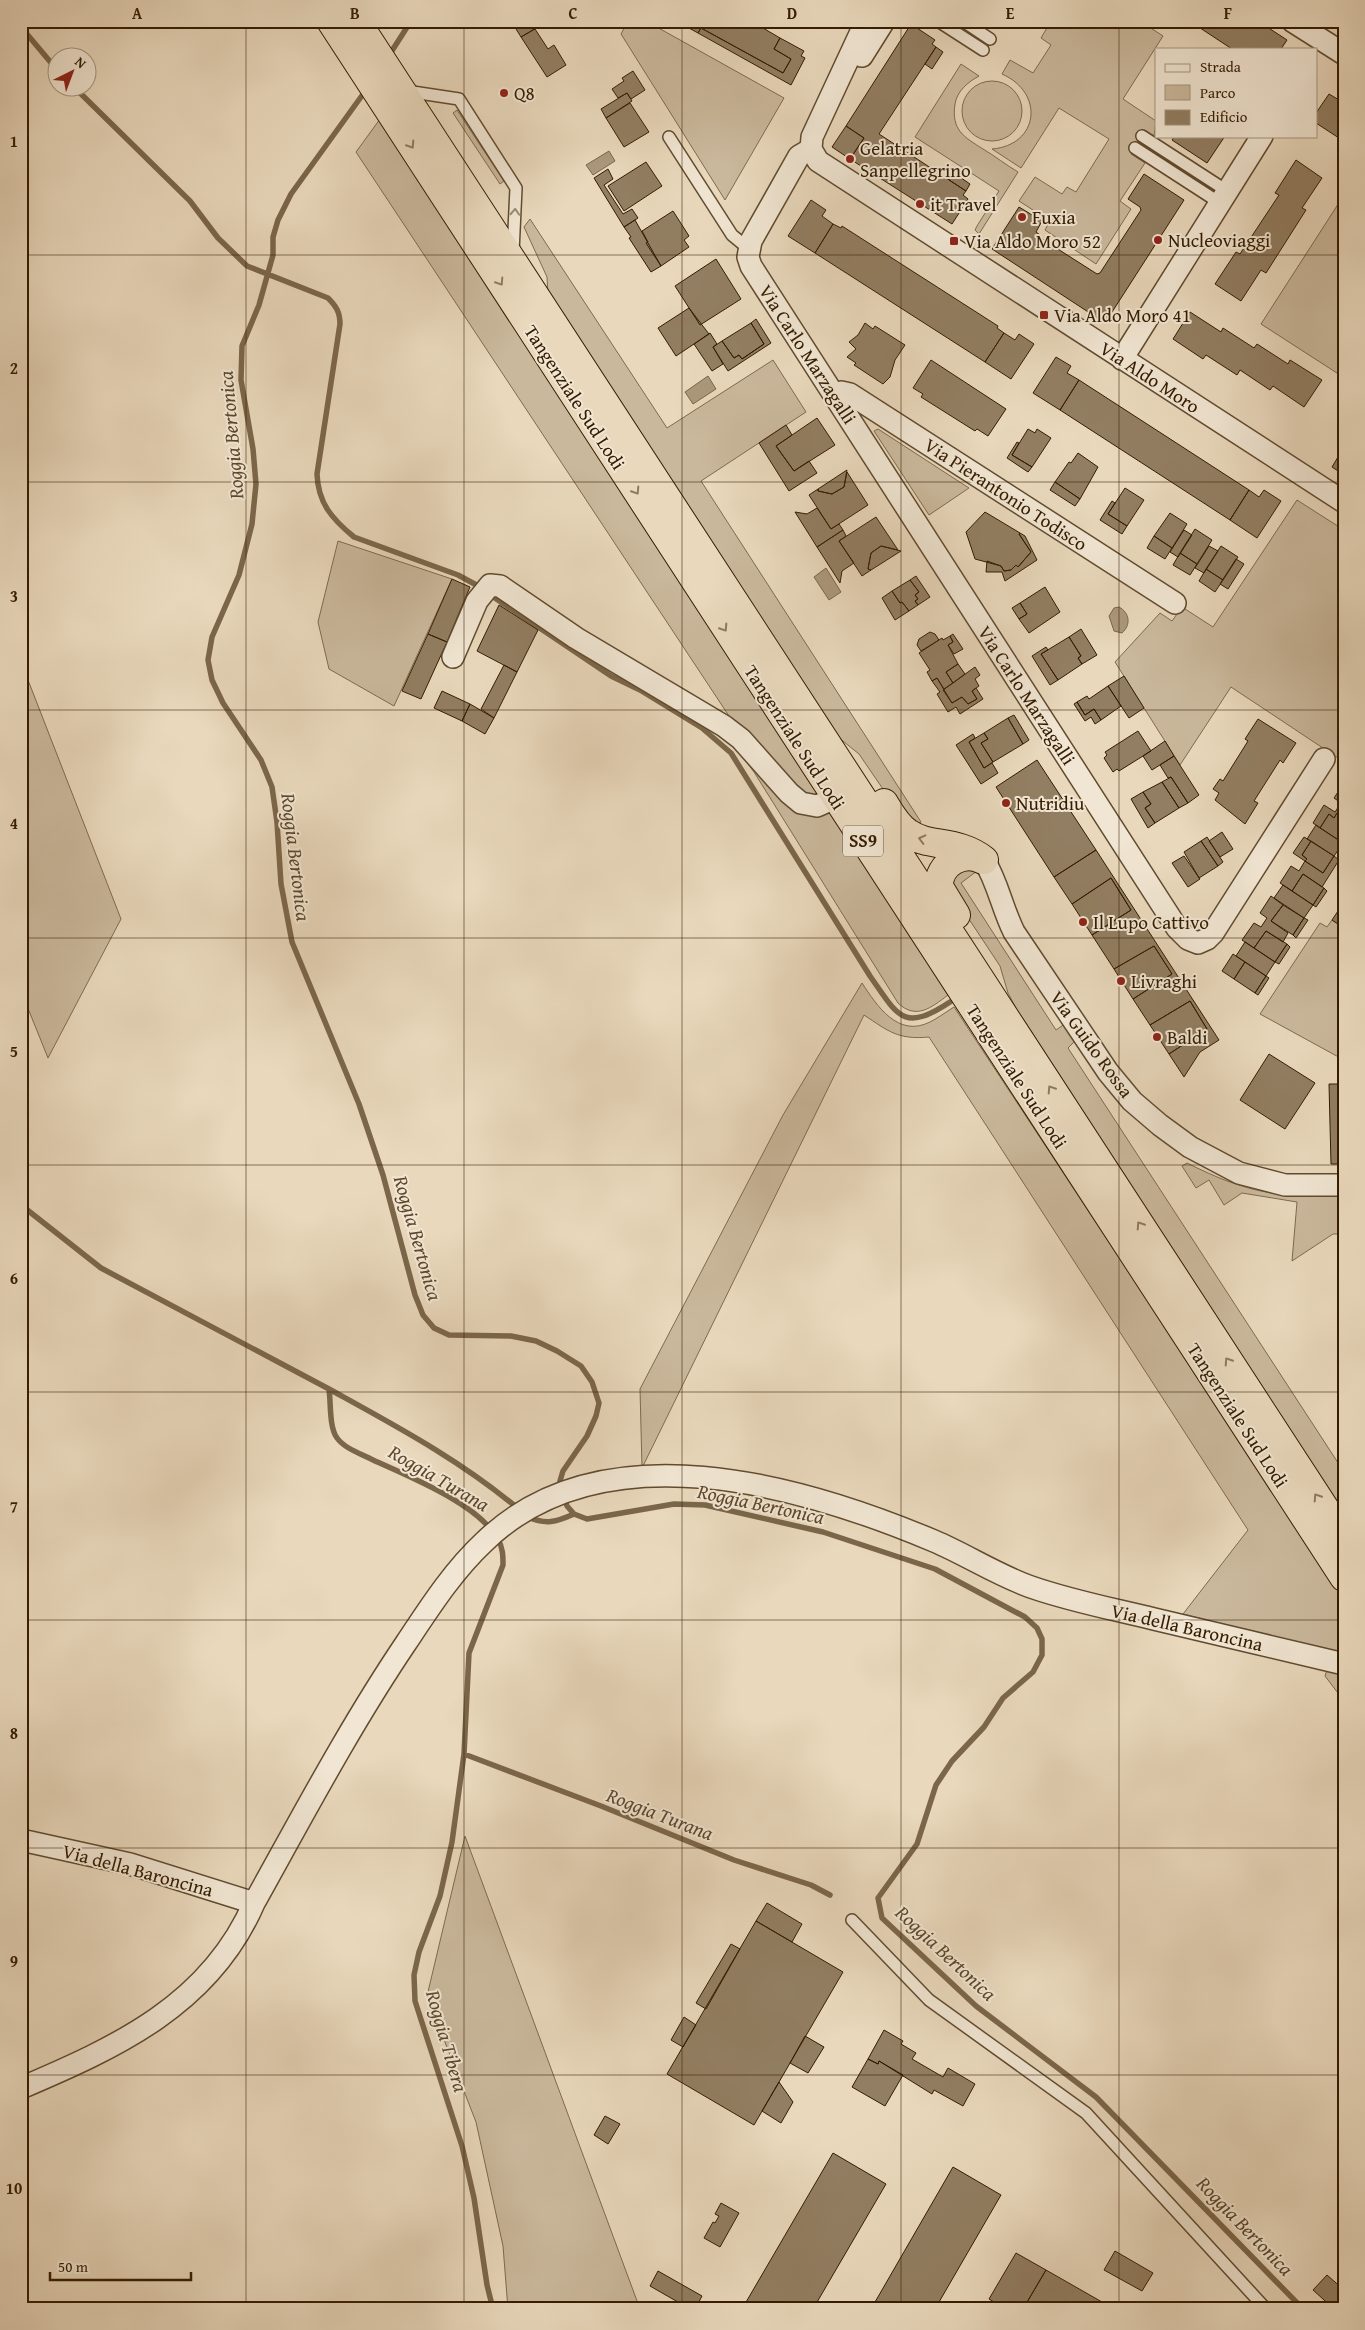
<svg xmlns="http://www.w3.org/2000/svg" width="1365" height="2330" font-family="'Gentium Book Plus',serif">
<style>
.green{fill:#cab89c;stroke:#7f6a4e}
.water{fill:#ab987c;stroke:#7b664a}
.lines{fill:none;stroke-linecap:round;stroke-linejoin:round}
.stream{stroke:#7b664a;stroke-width:5.5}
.building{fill:#927e62;stroke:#341c00}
.service-casing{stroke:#614b2f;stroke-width:14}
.minor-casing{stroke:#614b2f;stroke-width:24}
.trunk-casing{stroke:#341c00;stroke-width:30}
.service{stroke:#f1e6d3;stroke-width:11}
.minor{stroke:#f1e6d3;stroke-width:21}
.trunk{stroke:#e9d8bc;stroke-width:28}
.oneway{stroke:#8e7a5e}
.oneway2{stroke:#9c8b74}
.grid{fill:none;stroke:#341c00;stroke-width:1;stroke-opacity:0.55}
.poi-dot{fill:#8f2418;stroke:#f1e6d3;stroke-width:2}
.labels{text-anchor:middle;stroke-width:4;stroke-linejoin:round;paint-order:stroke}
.shield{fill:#f1e6d3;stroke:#6d593f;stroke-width:1}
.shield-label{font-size:18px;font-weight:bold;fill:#341c00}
.poi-label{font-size:19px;fill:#341c00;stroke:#f1e6d3;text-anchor:start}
.street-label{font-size:19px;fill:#341c00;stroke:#f1e6d3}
.water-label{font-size:20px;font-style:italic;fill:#5e472b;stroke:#f1e6d3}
.neatline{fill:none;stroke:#341c00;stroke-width:2}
.grid-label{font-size:16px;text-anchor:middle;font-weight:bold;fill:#341c00}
</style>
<rect width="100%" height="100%" fill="#e9d8bc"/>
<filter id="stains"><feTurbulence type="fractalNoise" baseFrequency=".004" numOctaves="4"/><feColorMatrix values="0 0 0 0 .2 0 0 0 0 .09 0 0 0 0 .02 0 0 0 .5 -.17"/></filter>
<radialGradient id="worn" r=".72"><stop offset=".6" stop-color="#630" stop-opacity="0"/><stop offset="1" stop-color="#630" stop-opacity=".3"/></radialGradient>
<path class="green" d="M628,21h18l138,77 -59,102 -104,-166z
M1051,21h89l23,15 -40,63 33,22 -2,15 -8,-5 -15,23 14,9 -25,38 11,8 -35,55 -51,-34 5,-9 -31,-20 16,-24 27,17 5,-7 9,5 33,-53 -50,-31 -38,60 -29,-19c47,-4 53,-56 10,-75l8,-14 23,13 18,-28 -10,-7z
M961,64l18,12c-11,6 -22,15 -24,28 -4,26 9,33 28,45 12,7 23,16 35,23l-39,62 -4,-4 2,-4 22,-35 -84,-54z
M962 111a30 30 0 1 1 60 0a30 30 0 1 1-60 0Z
M457,110l47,71 -4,3 -47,-71z
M380,119l568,876c-17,13 -32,25 -50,8l-144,-231 -23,-31v-22l-375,-567z
M1344,195v173l-4,7 -79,-51z
M530,219l137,209 106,-68 33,52 -105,69 220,341 -5,2 -18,-13 -39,-57 -26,-21 -285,-437 -1,-19 -23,-50z
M878,429l91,59 -40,27 -55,-84z
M1297,500l47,30v232l-113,-75 -51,78 -65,-103 45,-49 12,8 10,-14 31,20z
M338,541l114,38 -58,127 -65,-37 -11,-47z
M21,662l100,257 -73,139 -27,-67z
M960,867l17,4 -16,12 95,147 13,-9 10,16 -11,11 276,424v40l-328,-504 -8,-15 -8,-27 -49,-74v-17z
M1332,920l12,8v132l-84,-46 60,-91 7,4z
M862,983c15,23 36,55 68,39 8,-4 16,-10 24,-15l390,592v57l-161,-42 65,-84 -319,-493c-31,3 -41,-6 -65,-22l-222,453 -2,-79 143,-274z
M1187,1163c60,30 90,35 157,32v39h-11l-41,27 5,-59 -55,-9 -18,12 -15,-25 -13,8 -14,-22z
M1328,1667l16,4v30l-19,-25z
M465,1836l175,473h-132l-5,-63 -27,-124 -49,-126z"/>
<path class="water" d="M609,151l6,10 -22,14 -7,-10z
M708,376l8,13 -23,15 -8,-12z
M826,568l15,24 -12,8 -15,-23z
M1119,607c11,6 12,18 3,26l-8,-2 -5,-15 5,-8z"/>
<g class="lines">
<path class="stream" d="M21,27l37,44
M388,57l23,-36
M75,88l115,113 28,37 29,28 81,32c8,8 12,14 12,26l-23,150c1,29 15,45 37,63l104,38 24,13
M366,90l-75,104 -13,26 -5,17v18l-14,50 -17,41 -1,34 12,69 3,35 -4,40 -13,51 -27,62 -4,23 4,20 11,23 38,57 11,27 5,35 4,62 11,58 67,162 24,71 32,120 8,20 11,13 15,7 62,1 25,5 21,10 24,15 11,16 7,21 -3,13 -9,20 -24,35 -3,10 7,25 7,8 13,5 87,-15 31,1 118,27 112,37 90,48 12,11 5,11v16l-9,17 -30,26 -19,29 -32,34 -16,24 -19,59 -39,54 4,20 94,88 120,91 207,212
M489,594l122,82 29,14 62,38 29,25 139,223c28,40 33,57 80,26
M21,1205l80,63 228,121c2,14 0,38 8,49 8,11 25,16 36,22 37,17 105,44 125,79 5,9 5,17 5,26l-34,88 -5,101 137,52 133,54 77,25 19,10
M329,1389c67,37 133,72 192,122
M528,1517c18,8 28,5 46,-3
M464,1754l-12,88 -12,54 -21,56 -5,23 1,26 47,145 12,52 13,87 6,24"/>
</g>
<path class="building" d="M511,21h28l2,4 -20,12z
M676,21h29l-7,12z
M705,21h46l29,17 -6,11 17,10 -8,14 -82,-45z
M1195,21h63l29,19 -6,9h-49l-38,-25z
M911,24l24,16 -3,4 4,3 -57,87 87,57 -3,4 5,4 -16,25 -102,-65 14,-21 -18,-12z
M701,28l82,45 8,-14 -17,-10 6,-11 24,13 -3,5 4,2 -14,27 -93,-52z
M535,29l13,20 6,-4 12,20 -19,12 -26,-40z
M936,47l7,5 -11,17 -7,-5z
M633,71l12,19 -14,9 -4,-6 -9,5 -6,-9 12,-8 -2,-3z
M627,93l5,8 -26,17 -5,-9z
M1329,94l15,9v43l-4,-2 2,-4 -26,-17v-10z
M630,103l19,29 -25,15 -18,-29z
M846,126l18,12 -14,21 -18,-12z
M1175,136h50l-18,27 -35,-23z
M1296,160l26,18 -20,30 4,2 -40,63 -5,-3 -20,31 -26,-17 21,-32 4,2 39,-59 -4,-2z
M646,162l16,24 -38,25 -16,-25z
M608,169l5,10 -9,6 19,29 9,-5 6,9 -14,9 -30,-49z
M954,173l16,11 -4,7 -17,-11z
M1144,174l40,26 -79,123 -113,-74 27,-42 23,14 -6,11 4,3 -1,2 58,37 3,-1 41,-63 -1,-3 -12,-8z
M811,200l15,10 -4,6 11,8 -18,29 -27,-17z
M673,211l16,25 -5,4 5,7 -28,19 -15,-23 2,-1 -6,-11z
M635,220l26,46 -10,6 -22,-34 2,-1 -7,-10z
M833,224l8,4 1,-2 156,100 -1,2 7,5 -19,29 -170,-109z
M716,259l25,40 -41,26 -25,-39z
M689,308l20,26 -33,22 -18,-28z
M1190,312l31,20 2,-4 31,20 3,-4 31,20 2,-4 32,20 -18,27 -31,-21 -3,4 -30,-20 -3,5 -31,-20 -3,4 -30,-20z
M756,319l15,24 -43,28 -15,-24 9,-6 12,17 5,-3 3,4 22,-15 -13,-21z
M751,323l13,21 -22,15 -3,-4 -5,3 -12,-17z
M865,323l8,6 2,-3 30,19 -10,15 -5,17 -7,7 -29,-19 2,-2 -9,-6 9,-8 -7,-7 9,-7z
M710,333l7,11 -4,3 10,17 -11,7 -18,-27z
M1004,333l11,7 4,-6 15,10 -23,35 -26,-17z
M1056,357l15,9 -4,7 12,7 -19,30 -27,-17z
M931,360l75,49 -18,27 -11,-7 -2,2 -54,-34 2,-3 -10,-6z
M1079,380l170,110 -19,30 -170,-110z
M817,418l18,27 -41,26 -18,-25z
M786,425l6,10 -16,11 18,25 15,-10 8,12 -28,18 -30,-48z
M1028,429l7,4 2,-4 14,9 -19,29 -20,-12z
M1017,442l2,1 -7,12 20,12 -4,5 -21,-14z
M1344,447v28l-12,-8z
M1078,453l20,14 -18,32 -25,-17 14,-20 2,1z
M847,470l-3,17 -12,7 -14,-3v-2z
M847,472l21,33 -37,24 -22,-34 9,-6v2l14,3 12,-7z
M1055,482l25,17 -5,7 -25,-16z
M1125,488l19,12 -17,26 -19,-12z
M1249,490l10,7 5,-7 17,11 -24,37 -27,-18z
M1112,501l3,2 -7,11 19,12 -5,8 -22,-14z
M817,508l14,21 8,-5 4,6 -26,17 -22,-35 12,2z
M985,512l35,21 -1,1 12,18 -13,15 -2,-2 -5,5 -7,1 -3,-5 -26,-7 -9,-27z
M1170,513l17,11 -15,24 -18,-12z
M876,517l22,33 -17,-4 -10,7 -3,16 3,1 -9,6 -23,-35z
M1195,529l17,11 -15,24 -17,-11z
M843,530l3,6 -7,5 15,22 -12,8 -2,12 -23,-36z
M1184,530l8,5 -14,22 -8,-5z
M1020,533l5,3 12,24 -32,21 -3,-9h-16l1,-11 14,5 3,5 7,-1 5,-5 2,2 13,-15 -12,-18z
M1154,536l18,12 -7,11 -18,-11z
M881,546l20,5 -30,19 -3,-1 3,-16z
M1209,546l9,5 -14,22 -9,-5z
M1221,546l17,11 -15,23 -17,-11z
M1180,553l17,11 -7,11 -17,-10z
M1236,559l8,5 -16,25 -8,-5z
M1206,569l17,11 -8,12 -16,-11z
M916,576l14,21 -12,8 -3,-4 3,-2 -3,-4 4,-3 -9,-12z
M452,579l18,8 -23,55 -19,-8z
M910,580l9,12 -4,3 3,4 -3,2 3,4 -9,6 -7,-9 -2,1 -8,-12z
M1045,587l15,25 -31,21 -10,-14 8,-5 -7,-11z
M892,591l8,12 2,-1 7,9 -14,9 -13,-22z
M1020,603l7,11 -8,5 -7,-11z
M499,605l39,25 -21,42 -40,-21z
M1081,629l16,26 -15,9 -4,-6 3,-2 -12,-19z
M930,632l5,2 4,6 -18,11 -4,-6 2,-6z
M428,634l19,8 -26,57 -19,-8z
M953,634l10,15 -9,5 -6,-9 5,-3 -3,-6z
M950,636l3,6 -5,3 10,19 -12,8 7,11 -9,6 -7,-11 -5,3 -5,-9 3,-2 -11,-17 23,-15 1,2z
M1069,637l12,19 -3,2 4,6 -24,16 -17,-26z
M1046,647l2,3 -7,4 17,26 -8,5 -18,-29z
M958,664l7,10 -12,9 -7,-11z
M504,665l13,7 -23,46 -13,-9z
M975,667l5,8 -5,4 4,7 -7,5 5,8 -9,5 -6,-7 -10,6 -9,-13z
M1124,676l20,32 -15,10 -21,-32z
M937,678l15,25 10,-6 6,7 9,-5 -5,-8 4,-3 7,11 -23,15 -4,-7 -8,5 -11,-18 3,-2 -8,-11z
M1108,686l13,20 -20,14 -7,-11 -9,6 -8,-13 10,-6 2,3z
M442,691l28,13 -8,17 -28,-13z
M1077,702l8,13 9,-6 7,11 -6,4 -4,-7 -6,4 -11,-17z
M470,704l24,14 -9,16 -23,-13z
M1014,715l15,25 -6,4 -15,-26z
M1008,718l15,26 -30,18 -12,-19 7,-4 -4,-6z
M1258,719l38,24 -13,20 -3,-3 -26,41 4,2 -13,21 -30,-24 4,-7 -6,-4 7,-10 3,2 25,-40 -3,-2z
M1138,731l13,20 -32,20 -2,-2 -4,3 -9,-14 3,-3 -2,-3z
M984,733l4,6 -7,4 12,19 -9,6 -15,-26z
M973,734l2,4 -6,4 15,26 8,-5 6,10 -17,11 -25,-39z
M1165,741l9,15 -22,14 -9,-14z
M1174,756l25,39 -11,8 -17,-26 -3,1 -8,-13z
M1037,760l59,90 -42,27 -58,-90z
M1171,777l17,26 -9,5 -17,-26z
M1162,782l17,26 -24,15 -10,-15 6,-4 -8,-12z
M1344,783v35l-7,-5 -3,5 -5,-4 -9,14 -7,-5 11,-18 11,7 6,-9 -7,-5z
M1143,792l8,12 -6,4 10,15 -7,5 -17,-29z
M1337,813l7,5 -1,25 -23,-15 9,-14 5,4z
M1316,825l27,18 -9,13 -27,-17z
M1222,832l11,17 -13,8 -11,-16z
M1207,837l16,25 -5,4 -17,-25z
M1304,837l7,4 -9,14 5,4 -2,2 -12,-8z
M1201,841l17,25 -19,12 -15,-26z
M1311,841l23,15 -11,17 -18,-12 2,-2 -5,-4z
M1096,850l123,190 -19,12 -16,25 -15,-23 38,-25 -17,-28 -40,24 -17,-26 39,-25 -18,-28 -40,23 -22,-34 39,-25 -20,-32 -39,26 -18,-27z
M1184,856l16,23 -12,8 -16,-24z
M1334,856l5,4 -17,27 -19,-13 -11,17 -12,-8 11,-17 8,5 6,-10 18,12z
M1303,874l21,14 -11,17 -21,-14z
M1111,878l20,32 -39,25 -20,-31z
M1283,885l30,20 -9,13 -30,-20z
M1324,888l3,3 -11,16 -3,-2z
M1271,896l12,9 -12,16 17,12 -5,9 -17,-11 -12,17 -12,-8 12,-17 7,4 6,-9 -7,-5z
M1344,902v26l-12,-8z
M1283,905l21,13 -11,17 -22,-14z
M1304,918l4,2 -12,18 -3,-3z
M1266,931l21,13 -12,18 -21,-14z
M1245,942l30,20 -9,14 -30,-20z
M1287,944l3,3 -11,17 -4,-2z
M1154,946l18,28 -39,25 -19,-30z
M1233,954l12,8 -11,17 -12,-8z
M1245,962l21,14 -11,17 -21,-14z
M1266,976l3,2 -11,17 -3,-2z
M1190,1001l17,28 -38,25 -19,-29z
M1269,1054l46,29 -30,46 -45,-29z
M1329,1084h15v80h-13z
M767,1903l35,21 -10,18 -36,-21z
M756,1921l87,51 -89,153 -87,-51z
M731,1944l9,5 -34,60 -10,-6z
M684,2017l12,8 -13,22 -12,-7z
M884,2030l19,11 -2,3 15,9 -4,6 31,18 5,-9 27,16 -12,22 -29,-16 -2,4 -53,-33 -1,3 -10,-5z
M805,2036l19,11 -16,26 -18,-10z
M868,2059l10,5 1,-3 24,14 -18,31 -33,-19z
M779,2082l14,20 -12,21 -19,-12z
M605,2116l15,8 -12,20 -14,-9z
M833,2153l53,31 -73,125h-71z
M953,2167l48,28 -66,114h-64z
M721,2203l18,10 -19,34 -16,-9 9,-16 2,1 4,-7 -4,-2z
M1115,2251l38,22 -11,18 -38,-21z
M1016,2253l30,17 -23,39h-17l-17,-10z
M1046,2270l56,32 -3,7h-76z
M658,2271l44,25 -7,13h-5l-40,-23z
M1327,2275l17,15v19h-10l-21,-19z"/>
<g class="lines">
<g class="service-casing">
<path id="service" d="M938,21l45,29
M963,21l27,18
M406,91l53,8 57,89 -3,64
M1142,136l85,55
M669,137l63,98 17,14
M1135,148l85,55
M852,1920l77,80 157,113 180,196"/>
</g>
<g class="minor-casing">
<path id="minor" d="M866,21l-54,116 -1,12 7,12 526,341
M1292,21l52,33
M862,56l22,-35
M811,149l-12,7 -48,85 -3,16 3,9 426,662 11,11 10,4 9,-4 6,-6 111,-174
M1122,359l140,-223
M834,394l7,-2 9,2 325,209
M453,657l24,-56 13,-16 10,1 76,52 148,88 17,13 48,54 12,10 16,3 18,-8
M984,860c14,23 18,48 30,72l94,140 24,29 28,24 30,22 49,26 46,12h59
M21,1840l109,24 124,39
M21,2088c96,-41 189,-83 233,-185 49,-88 96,-177 152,-260 24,-36 47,-72 78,-101 118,-115 317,-57 450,-1 33,14 63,34 97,46 40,14 82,22 123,32 63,15 127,30 190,45"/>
</g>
<g class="trunk-casing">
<path id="trunk" d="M331,21l1013,1556
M356,21l988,1517
M884,803c6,10 13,23 24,30 21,15 49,6 76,27
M956,915l-17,-28c-1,-23 24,-38 44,-27"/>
</g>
<use href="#service" class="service"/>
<use href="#minor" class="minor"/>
<use href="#trunk" class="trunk"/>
</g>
<defs><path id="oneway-chevron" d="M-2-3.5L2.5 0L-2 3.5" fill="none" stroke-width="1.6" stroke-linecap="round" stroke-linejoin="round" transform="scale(1.25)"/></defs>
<g class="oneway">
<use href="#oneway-chevron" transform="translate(411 145) rotate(57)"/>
<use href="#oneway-chevron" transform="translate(500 282) rotate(57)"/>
<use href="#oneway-chevron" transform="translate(636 491) rotate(57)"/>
<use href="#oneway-chevron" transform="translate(724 628) rotate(57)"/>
<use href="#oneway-chevron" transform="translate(922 839) rotate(-166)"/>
<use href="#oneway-chevron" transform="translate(1051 1089) rotate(-123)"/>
<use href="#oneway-chevron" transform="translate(1140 1225) rotate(-123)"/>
<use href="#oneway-chevron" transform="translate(1228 1361) rotate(-123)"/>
<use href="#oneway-chevron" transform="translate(1317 1497) rotate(-123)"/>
</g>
<use class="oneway2" href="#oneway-chevron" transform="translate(515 212) rotate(-87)"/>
<path class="grid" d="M246,21v2288M464,21v2288M682,21v2288M901,21v2288M1119,21v2288M21,255h1323M21,482h1323M21,710h1323M21,938h1323M21,1165h1323M21,1392h1323M21,1620h1323M21,1848h1323M21,2075h1323"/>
<g class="poi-dot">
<circle cx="504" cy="93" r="5"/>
<circle cx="850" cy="159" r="5"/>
<circle cx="920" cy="204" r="5"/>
<circle cx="1022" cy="217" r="5"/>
<circle cx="1158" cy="240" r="5"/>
<rect x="949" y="236" width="10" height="10" rx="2.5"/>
<rect x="1039" y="310" width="10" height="10" rx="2.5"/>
<circle cx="1006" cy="803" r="5"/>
<circle cx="1083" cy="922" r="5"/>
<circle cx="1121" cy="981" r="5"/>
<circle cx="1157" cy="1037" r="5"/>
</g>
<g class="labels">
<rect class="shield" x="843" y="825.5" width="40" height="31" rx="4"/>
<g class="shield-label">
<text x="863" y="847">SS9</text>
</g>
<g class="poi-label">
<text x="514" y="100">Q8</text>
<text x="860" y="155">Gelatria<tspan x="860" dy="22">Sanpellegrino</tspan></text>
<text x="930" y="211">it Travel</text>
<text x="1032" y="224">Fuxia</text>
<text x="1168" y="247">Nucleoviaggi</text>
<text x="964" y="248">Via Aldo Moro 52</text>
<text x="1054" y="322">Via Aldo Moro 41</text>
<text x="1016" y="810">Nutridiu</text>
<text x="1093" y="929">Il Lupo Cattivo</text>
<text x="1131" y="988">Livraghi</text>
<text x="1167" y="1044">Baldi</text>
</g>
<g class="street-label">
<text transform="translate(808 354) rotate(57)" y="7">Via Carlo Marzagalli</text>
<text transform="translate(1150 377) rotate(33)" y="7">Via Aldo Moro</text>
<text transform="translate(575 397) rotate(57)" y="7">Tangenziale Sud Lodi</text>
<text transform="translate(1006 494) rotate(33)" y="7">Via Pierantonio Todisco</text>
<text transform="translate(1027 695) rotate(57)" y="7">Via Carlo Marzagalli</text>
<text transform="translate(795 737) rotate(57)" y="7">Tangenziale Sud Lodi</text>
<text transform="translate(1092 1044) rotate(54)" y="7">Via Guido Rossa</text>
<text transform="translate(1017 1076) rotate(57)" y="7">Tangenziale Sud Lodi</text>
<text transform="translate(1238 1415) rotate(57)" y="7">Tangenziale Sud Lodi</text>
<text transform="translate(1187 1627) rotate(13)" y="7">Via della Baroncina</text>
<text transform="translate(138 1870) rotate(15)" y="7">Via della Baroncina</text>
</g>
<g class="water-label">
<text transform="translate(231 435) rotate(-95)" y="7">Roggia Bertonica</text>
<text transform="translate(296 857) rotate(83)" y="7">Roggia Bertonica</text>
<text transform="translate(418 1238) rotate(74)" y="7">Roggia Bertonica</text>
<text transform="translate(439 1478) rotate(30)" y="7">Roggia Turana</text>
<text transform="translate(761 1504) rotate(12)" y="7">Roggia Bertonica</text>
<text transform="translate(660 1814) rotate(21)" y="7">Roggia Turana</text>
<text transform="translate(946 1953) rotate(43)" y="7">Roggia Bertonica</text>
<text transform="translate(447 2041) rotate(74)" y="7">Roggia Tibera</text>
<text transform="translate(1245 2226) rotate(46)" y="7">Roggia Bertonica</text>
</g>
</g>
<rect width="1365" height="2330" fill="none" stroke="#e9d8bc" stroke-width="55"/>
<rect x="1155" y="48" width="162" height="90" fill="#f1e6d3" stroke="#a5957f"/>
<rect x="1165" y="64" width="25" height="8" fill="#f1e6d3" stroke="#a5957f"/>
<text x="1200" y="72" font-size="15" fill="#341c00">Strada</text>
<rect x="1165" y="85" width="25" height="15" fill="#cab89c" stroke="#a5957f"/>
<text x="1200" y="98" font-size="15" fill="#341c00">Parco</text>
<rect x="1165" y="110" width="25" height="15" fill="#927e62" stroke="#a5957f"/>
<text x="1200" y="122" font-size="15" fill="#341c00">Edificio</text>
<g transform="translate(72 72) rotate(42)"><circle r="24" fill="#f1e6d3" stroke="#a5957f"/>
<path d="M0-4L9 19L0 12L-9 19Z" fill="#8f2418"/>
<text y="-8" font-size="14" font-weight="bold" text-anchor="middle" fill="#341c00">N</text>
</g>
<path d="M50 2272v8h141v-8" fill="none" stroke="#341c00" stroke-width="2.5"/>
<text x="58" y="2272" font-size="15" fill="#341c00" stroke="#f1e6d3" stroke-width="4" paint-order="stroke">50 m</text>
<rect x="28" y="28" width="1310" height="2274" class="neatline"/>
<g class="grid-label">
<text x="137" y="19">A</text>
<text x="355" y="19">B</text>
<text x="573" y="19">C</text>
<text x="792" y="19">D</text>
<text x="1010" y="19">E</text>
<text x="1228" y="19">F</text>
<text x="14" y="147">1</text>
<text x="14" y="374">2</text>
<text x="14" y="602">3</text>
<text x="14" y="829">4</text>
<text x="14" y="1057">5</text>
<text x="14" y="1284">6</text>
<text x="14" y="1512">7</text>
<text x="14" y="1739">8</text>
<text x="14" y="1967">9</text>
<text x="14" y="2194">10</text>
</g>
<rect width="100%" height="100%" filter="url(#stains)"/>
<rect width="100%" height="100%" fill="url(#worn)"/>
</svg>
